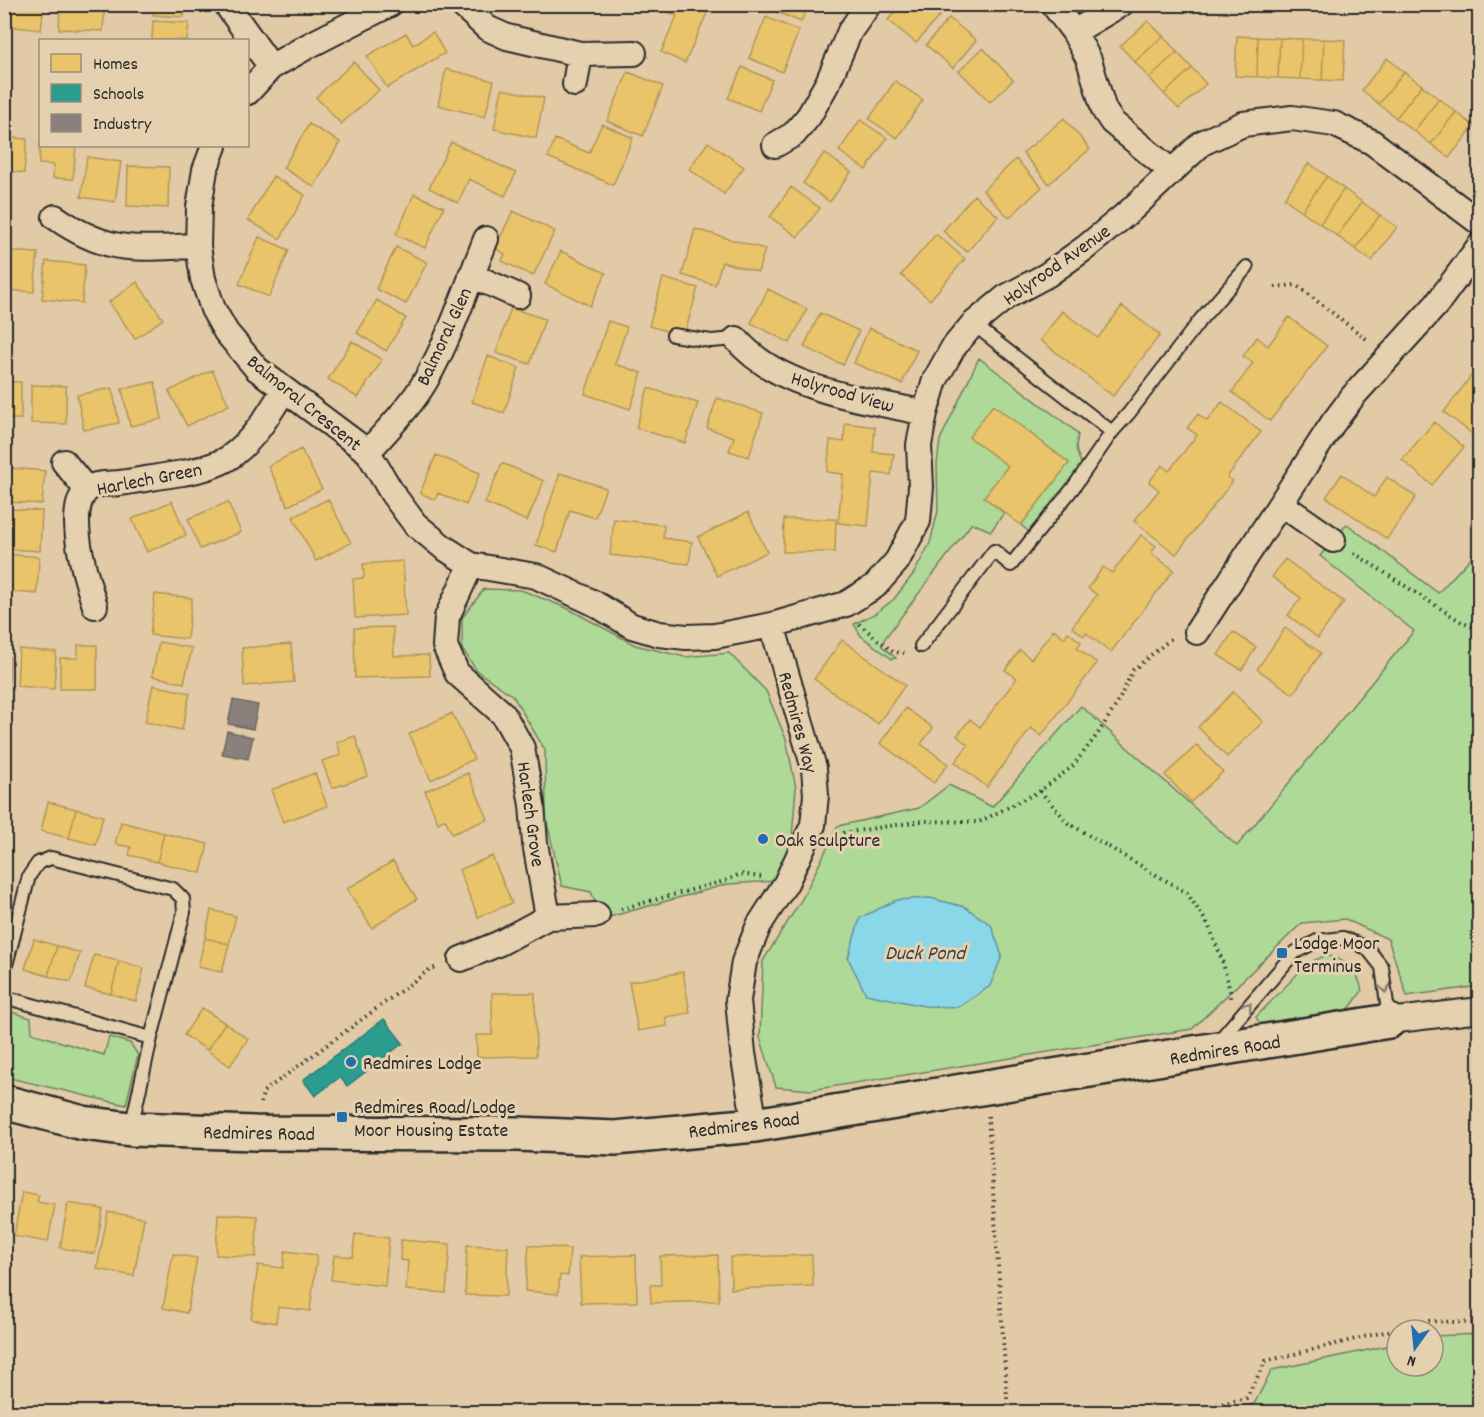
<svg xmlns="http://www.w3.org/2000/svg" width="1484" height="1417" font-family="Dekko,sans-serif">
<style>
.green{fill:#aed997;stroke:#6c8261;stroke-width:1.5}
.water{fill:#8ad7e9;stroke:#64929d;stroke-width:1.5}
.homes{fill:#e9c46a;stroke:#b09657;stroke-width:1.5}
.schools{fill:#2a9d8f;stroke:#2a7b71;stroke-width:1.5}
.industry{fill:#8a817c;stroke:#6e6764;stroke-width:1.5}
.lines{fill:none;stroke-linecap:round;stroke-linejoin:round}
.lane-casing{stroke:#2b2b2b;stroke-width:16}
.street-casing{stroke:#2b2b2b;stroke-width:28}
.secondary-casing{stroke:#2b2b2b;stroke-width:38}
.path{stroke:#2b2b2b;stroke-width:4;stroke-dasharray:1.5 4.5;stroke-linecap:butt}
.lane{stroke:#e5d0af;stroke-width:12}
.street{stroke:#e5d0af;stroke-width:24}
.secondary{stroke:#e5d0af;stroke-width:33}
.oneway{stroke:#887e6d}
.poi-dot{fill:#1f6fb2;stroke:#e5d0af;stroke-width:2}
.labels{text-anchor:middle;stroke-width:6;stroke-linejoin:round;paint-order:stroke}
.street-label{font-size:20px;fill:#2b2b2b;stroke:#e5d0af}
.poi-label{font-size:20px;fill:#2b2b2b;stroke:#e5d0af;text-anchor:start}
.water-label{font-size:21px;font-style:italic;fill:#394548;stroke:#e5d0af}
</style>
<rect width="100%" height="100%" fill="#e2caa7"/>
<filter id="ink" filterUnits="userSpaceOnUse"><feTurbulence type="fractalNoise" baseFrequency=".0167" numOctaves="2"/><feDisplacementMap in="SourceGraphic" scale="12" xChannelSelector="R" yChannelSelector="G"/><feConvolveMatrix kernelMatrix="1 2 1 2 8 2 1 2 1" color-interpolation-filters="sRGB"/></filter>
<g filter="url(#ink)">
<path class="green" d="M979,358l95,72 4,5c-4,19 -1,15 4,31l-53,66 -8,-7 48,-62 -76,-58 -23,32 38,29 -24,31 20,16 -13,18 -19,-8 -87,115 -3,8 14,12 -4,1 -31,-23 -7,-12 22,-11 18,-14 20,-26 16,-30 8,-32 -1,-47 3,-24z
M1347,524l91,69 41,-44v437l-72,10 -19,-57 -43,-20 -43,4 -110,106 -381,61 -35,-3 -16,-50 3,-76 39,-62 36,-73 81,-18 30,-23 43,22 89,-101 156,140 177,-215 -94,-75z
M484,589l37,1 46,18 68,37 50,12 44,-4 37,38 20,48 10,49 -4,49 -16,44 -48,3 -126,35 -11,-27 -29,-6 -16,-67 -1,-69 -32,-54 -36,-25 -15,-22v-31z
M1326,955c21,6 32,14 36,36l-13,18 -89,15 -4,-7 51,-53z
M5,1010l26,8 1,15 72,22 5,-18 21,6 8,12 -12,50 -121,-28z
M1479,1334v78h-261l36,-8 18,-34 125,-26v22h36v-30z"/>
<path class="water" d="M930,898l35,9 26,18 11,31 -12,30 -31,21 -35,-1 -58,-12 -18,-36 12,-40 37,-18z"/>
<path class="homes" d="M4,4h40l-3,26 -35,-4 -2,10z
M60,4h45l-2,27 -44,-2z
M153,4h32l-1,13 -31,-2z
M658,4h53l-26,59 -24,-11 16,-36 -20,-9z
M775,4h34l-8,18 -29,-12z
M901,4h28l12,10 -25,29 -28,-23z
M766,17l33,14 -17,41 -33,-14z
M949,18l27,22 -23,28 -27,-23z
M153,21l36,2 -2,17h-35z
M1148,21l15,15 -28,26 -15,-16z
M433,32l12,21 -58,35 -20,-32 39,-23 7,12z
M1163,36l14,16 -28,26 -14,-16z
M1237,36l21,1 -1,40 -22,-1z
M1258,37l22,1 -2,40 -21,-1z
M1280,38l22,1 -2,40 -22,-1z
M1302,39h22l-2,41 -22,-1z
M1324,39l21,1 -2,41 -21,-1z
M983,48l30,32 -23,22 -31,-31z
M1177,52l15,16 -28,26 -15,-16z
M1387,58l17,14 -25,32 -17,-14z
M354,62l25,28 -38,34 -25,-27z
M742,67l30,13 -13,31 -31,-13z
M1192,68l14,16 -27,25 -15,-15z
M446,69l48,12 -9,36 -47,-12z
M628,72l35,14 -20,50 -36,-15z
M1404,72l18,13 -26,33 -17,-14z
M895,81l28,19 -26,38 -28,-19z
M1422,85l17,14 -25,32 -18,-13z
M502,89l42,9 -8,40 -42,-9z
M1439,99l17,13 -25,32 -17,-13z
M1456,112l18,14 -25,32 -18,-14z
M1064,118l26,31 -41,35 -26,-31z
M860,120l27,18 -21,32 -27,-19z
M309,124l31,18 -26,45 -31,-19z
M602,124l31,14 -20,47 -65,-28 7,-18 34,14z
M4,137l23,2 -3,34 -20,-2z
M40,142v4h36l-3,33 -20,-1 1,-13 -15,-1z
M451,142l65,31 -11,23 -36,-17 -11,24 -29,-15z
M708,142l36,25 -20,27 -35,-25z
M824,153l27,19 -21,30 -27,-19z
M87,157l34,5 -6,40 -34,-5z
M1016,159l26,28 -33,31 -26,-28z
M1309,163l18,13 -25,35 -18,-13z
M128,166l41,1 -1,41 -41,-2z
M273,176l32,19 -25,44 -32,-19z
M1327,176l17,13 -24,35 -18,-13z
M791,187l29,21 -22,29 -28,-20z
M1344,189l18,13 -25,34 -17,-12z
M414,194l30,13 -19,41 -29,-13z
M974,195l24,21 -31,36 -24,-21z
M1362,202l18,13 -25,34 -18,-13z
M513,211l42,20 -22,45 -31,-15 3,-7 -10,-6z
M1380,215l17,12 -25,34 -17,-12z
M695,229l70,20 -7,23 -36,-10 -7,23 -33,-10z
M936,234l29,25 -35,41 -29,-25z
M259,237l30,13 -20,47 -30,-13z
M396,247l31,15 -21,42 -30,-15z
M4,251l34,2 -4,39 -30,-2z
M561,251l45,22 -16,33 -45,-22z
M46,261l39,4 -3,38 -40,-4z
M663,278l35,10 -14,48 -35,-10z
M137,282l26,37 -28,20 -26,-37z
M768,289l39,20 -17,34 -39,-20z
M377,300l29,18 -20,33 -29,-18z
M1122,306l38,29 -47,61 -73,-56 22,-29 36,27z
M511,308l34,11 -15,45 -34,-11z
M820,313l39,18 -16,34 -39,-18z
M1289,317l38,29 -57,75 -38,-29 21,-29 -10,-7 14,-19 11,9z
M608,321l19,6 -12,37 27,9 -12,36 -45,-15z
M869,328l48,22 -15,34 -48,-21z
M352,341l30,19 -24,38 -30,-19z
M488,356l31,12 -15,45 -32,-11z
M212,370l17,35 -42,21 -18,-35z
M1474,372l6,4v54l-5,6 -31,-24z
M4,382h17v37h-17z
M155,382l7,37 -32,7 -8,-37z
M31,385l35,1v38l-35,-1z
M112,388l7,35 -35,7 -7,-35z
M648,388l50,15 -13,40 -49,-15z
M717,398l46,15 -14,44 -20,-6 5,-14 -27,-9z
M1222,402l39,30 -34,45 6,4 -57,73 -42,-33 25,-31 -10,-8 13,-17 7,6 28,-36 -10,-7 11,-14 9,7z
M993,405l76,58 -48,62 -37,-28 24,-31 -39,-29z
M1434,422l30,25 -32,38 -30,-25z
M845,423l30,4 -2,25 21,2 -3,21 -18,-2 -5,53 -30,-3 5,-49 -16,-2 3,-32 14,2z
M301,449l21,40 -34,17 -20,-40z
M436,455l44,18 -14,32 -28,-12 -3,7 -15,-7z
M502,463l42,18 -17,40 -42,-18z
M11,468l34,3 -3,33 -33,-2z
M560,473l46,15 -11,30 -25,-8 -13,42 -21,-7z
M1342,474l32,23 13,-20 29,20 -29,42 -61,-42z
M328,499l23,44 -35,18 -23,-44z
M172,501l14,34 -39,17 -15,-33z
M228,502l13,30 -41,17 -12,-30z
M12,509l30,2 -2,40 -30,-2z
M748,512l19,40 -50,24 -19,-39z
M614,519l50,6 -1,13 29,4 -3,22 -79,-9z
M784,519h52l-1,33h-52z
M1141,535l15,11 -5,7 23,17 -63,82 -25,-19 -2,3 -12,-9 25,-32 -9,-7 15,-21 9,6z
M6,554l33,3 -2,37 -33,-3z
M1285,559l59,43 -26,36 -30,-23 13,-17 -29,-21z
M403,561l3,54 -51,3 -2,-39 11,-1 -1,-14z
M155,594l37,4 -5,41 -37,-4z
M393,627l1,29 35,-1 1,21 -75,2 -1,-50z
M1285,628l36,25 -28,41 -36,-25z
M1054,629l10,9 4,-6 13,10 -4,6 20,15 -56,73 -10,-8 -44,59 -32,-25 13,-17 -11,-9 13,-17 10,8 37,-49 -12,-8 15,-20 11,9z
M1233,632l23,15 -14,23 -24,-15z
M842,640l63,45 -27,39 -64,-45z
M159,642l33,6 -8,35 -32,-7z
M291,644l3,38 -50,4 -2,-38z
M78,645h19v44h-37v-31h18z
M19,649l37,3 -2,37 -37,-3z
M4,657h6l-2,37 -4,-1z
M153,685l37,8 -8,37 -37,-8z
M1233,692l30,30 -36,35 -29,-30z
M906,708l27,20 -12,16 27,20 -14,19 -54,-40z
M452,713l22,46 -43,21 -22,-46z
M355,736l13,40 -36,12 -10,-27 19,-6 -4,-13z
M1197,745l26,27 -32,30 -26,-27z
M315,773l12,33 -44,16 -12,-32z
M468,773l20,46 -36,15 -7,-15 -7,4 -13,-32z
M48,802l28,7 -7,29 -28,-7z
M76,809l27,7 -7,29 -27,-7z
M121,822l43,11 -7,29 -28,-7 2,-8 -16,-3z
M164,833l44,11 -7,29 -44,-11z
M492,856l20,47 -34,14 -19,-47z
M393,861l24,38 -45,29 -25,-39z
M211,910l25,6 -7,28 -24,-6z
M205,938l24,6 -7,28 -24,-5z
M34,939l23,7 -9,30 -23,-7z
M57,946l23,7 -9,29 -23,-6z
M94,955l25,6 -8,33 -26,-6z
M119,961l25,7 -8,33 -25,-7z
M683,972l7,41 -24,4 1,9 -29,5 -9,-49z
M492,993h43l1,63 -59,1 -1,-22h16z
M202,1008l23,15 -18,27 -23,-15z
M225,1023l23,16 -18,27 -23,-16z
M22,1192l17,3 -2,7 18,3 -7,37 -34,-6z
M68,1203l35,6 -8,45 -35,-6z
M108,1212l36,6 -10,58 -37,-7z
M218,1214l39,2 -1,41 -40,-2z
M355,1234l34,4 -4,48 -54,-6 3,-25 19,2z
M401,1240l49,4 -4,49 -40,-3 2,-29 -8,-1z
M467,1245l41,2 -2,49 -41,-1z
M529,1245l41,4 -2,27 -8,-1 -2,19 -33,-3z
M285,1251l32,4 -7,56 -32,-4 -2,16 -25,-4 7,-54 25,3z
M173,1254l24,4 -10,55 -24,-5z
M636,1255l1,47 -56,1 -2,-46z
M718,1255l1,46 -68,2 -1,-18h11l-1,-29z
M812,1255l1,31 -82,3 -1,-32z"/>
<path class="schools" d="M384,1019l19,24 -56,43 -7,-9 -25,19 -12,-16z"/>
<path class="industry" d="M233,700l25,5 -5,24 -25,-5z
M227,731l26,6 -5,22 -26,-5z"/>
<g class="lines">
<g class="lane-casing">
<path id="lane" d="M973,324l139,108
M673,335l38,6 25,-2
M921,646l73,-95 17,14 62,-77 39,-56 17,-19 72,-94 46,-52
M4,973l25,-97 9,-13 13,-5 122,31 10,10 1,13 -33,126
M4,997l147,41 -20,90
M1217,1043l77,-90 23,-12 26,-3 24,10 15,19 7,52"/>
</g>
<g class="street-casing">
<path id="street" d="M226,4l45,63
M461,4l26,24 20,9 73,17 54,-1
M1053,4l21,28 15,28 15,50 8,12 59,49
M1074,32l47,-28
M575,84l5,-30
M248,92l23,-25 37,-21 82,-42
M775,145l19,-11 15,-18 19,-34 22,-51 19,-27
M214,146l-9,24 -6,37 -1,39 5,33 10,30 13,23 31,37 111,83 24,41 23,31 28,23 28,18 65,11 58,27 38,23 27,8 27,3 29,-1 57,-11 74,-21 29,-18 22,-25 21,-40 3,-34 -2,-42 6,-32 10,-33 18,-32 20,-24 33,-27 41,-22 38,-27 46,-38 71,-67 41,-19 49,-6 42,6 38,18 108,81
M55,217c54,38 81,31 143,29
M471,275l47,21
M736,339c43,51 127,60 189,74
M368,452c20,-23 43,-46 58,-72 25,-44 41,-94 60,-141
M64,462l23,28
M1281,504l52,36
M471,565l-24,52 -2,29 12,27 46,41 19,34 10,57 3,38 13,74
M95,606c-8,-25 -35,-105 -2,-120 7,-3 19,-2 27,-3 21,-3 42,-7 63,-10 15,-3 34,-7 47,-16 24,-17 39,-43 54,-67
M1197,632l136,-209 21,-28 82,-90 44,-60
M461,959l39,-16 48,-26 49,-2
M1389,1021l91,-11
M755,1125l-12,-72 -5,-53 6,-38 15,-37 27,-42 27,-58 3,-30 -2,-27 -42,-143"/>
</g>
<g class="secondary-casing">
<path id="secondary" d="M4,1102l79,21 48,6 124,4 262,1 98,4 140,-13 634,-104"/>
</g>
<path class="path" d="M1275,287l21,-2 73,56
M1354,553l109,70 17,7
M859,624l34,28 11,1
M1040,791l28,32 119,70 22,33 14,37 7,28v7
M837,834l85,-13 57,1 61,-31 32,-24 25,-32 20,-31 16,-34 40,-33
M621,909l107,-29 12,-6 21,3
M261,1103l2,-11 166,-122 8,-3
M988,1116l20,296
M1187,1412l59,-14 20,-37 163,-40 51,2"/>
<use href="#lane" class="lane"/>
<use href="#street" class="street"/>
<use href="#secondary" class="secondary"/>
</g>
<defs><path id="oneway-chevron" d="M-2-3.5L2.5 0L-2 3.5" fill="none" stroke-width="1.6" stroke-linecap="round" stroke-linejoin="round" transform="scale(1.5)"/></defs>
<g class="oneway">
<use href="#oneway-chevron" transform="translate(1385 989) rotate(82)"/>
<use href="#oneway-chevron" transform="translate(1248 1006) rotate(-50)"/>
</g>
</g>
<g class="poi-dot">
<circle cx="763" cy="839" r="6"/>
<rect x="1276" y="947" width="12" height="12" rx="3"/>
<circle cx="351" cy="1062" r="6"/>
<rect x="336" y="1111" width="12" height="12" rx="3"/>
</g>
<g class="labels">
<g class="street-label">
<text transform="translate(1056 264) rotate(-35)" y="7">Holyrood Avenue</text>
<text transform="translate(443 336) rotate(-65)" y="7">Balmoral Glen</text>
<text transform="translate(843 391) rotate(16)" y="7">Holyrood View</text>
<text transform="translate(305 402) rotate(39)" y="7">Balmoral Crescent</text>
<text transform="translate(149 478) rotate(-11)" y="7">Harlech Green</text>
<text transform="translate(799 722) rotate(75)" y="7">Redmires Way</text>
<text transform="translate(532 814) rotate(82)" y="7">Harlech Grove</text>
<text transform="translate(1225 1049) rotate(-9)" y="7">Redmires Road</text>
<text transform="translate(744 1124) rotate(-7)" y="7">Redmires Road</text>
<text transform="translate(259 1132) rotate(1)" y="7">Redmires Road</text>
</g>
<g class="poi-label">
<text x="775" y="846">Oak Sculpture</text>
<text x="1294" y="949">Lodge Moor<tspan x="1294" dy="23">Terminus</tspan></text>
<text x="363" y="1069">Redmires Lodge</text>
<text x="354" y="1113">Redmires Road/Lodge<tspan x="354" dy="23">Moor Housing Estate</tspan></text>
</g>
<g class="water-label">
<text x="925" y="959">Duck Pond</text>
</g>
</g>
<rect width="1484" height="1417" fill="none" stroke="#e5d0af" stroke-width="24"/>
<rect x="12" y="12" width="1460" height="1393" fill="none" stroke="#2b2b2b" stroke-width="2" filter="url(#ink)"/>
<rect x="39" y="39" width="210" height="108" fill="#e5d0af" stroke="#9b8e7a" stroke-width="1.5"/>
<rect x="51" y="54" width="30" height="18" fill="#e9c46a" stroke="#9b8e7a" stroke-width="1.5"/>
<text x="93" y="69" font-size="18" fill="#2b2b2b">Homes</text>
<rect x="51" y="84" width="30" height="18" fill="#2a9d8f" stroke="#9b8e7a" stroke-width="1.5"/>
<text x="93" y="99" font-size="18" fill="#2b2b2b">Schools</text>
<rect x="51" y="114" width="30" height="18" fill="#8a817c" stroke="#9b8e7a" stroke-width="1.5"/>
<text x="93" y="129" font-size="18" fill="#2b2b2b">Industry</text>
<g transform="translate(1415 1348) rotate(195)"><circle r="28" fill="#e5d0af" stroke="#9b8e7a" stroke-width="1.5"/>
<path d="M0-4.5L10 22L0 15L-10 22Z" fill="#1f6fb2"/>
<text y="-9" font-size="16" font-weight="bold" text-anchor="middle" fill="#2b2b2b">N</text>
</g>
</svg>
